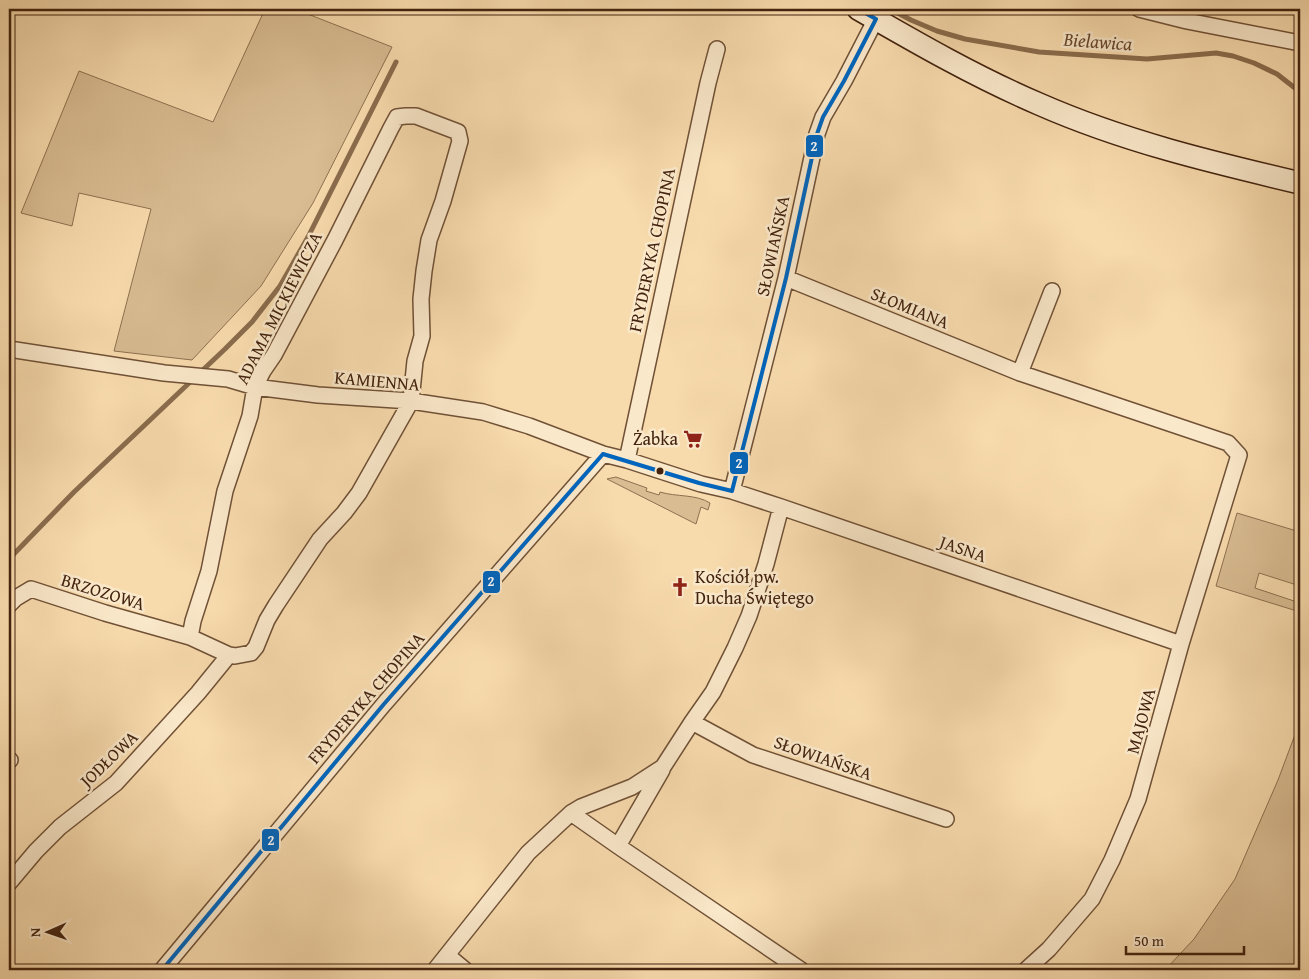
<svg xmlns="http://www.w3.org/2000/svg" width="1309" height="979" font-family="'Gentium Book Plus',serif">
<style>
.green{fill:#d9bc92;stroke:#8e7050}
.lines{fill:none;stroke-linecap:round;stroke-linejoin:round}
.stream{stroke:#8a6c4d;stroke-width:5}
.street-casing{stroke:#705136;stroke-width:18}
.secondary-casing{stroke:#43230f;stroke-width:24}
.street{stroke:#fae8ca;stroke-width:15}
.secondary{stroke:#fae8ca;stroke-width:21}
.bus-1-casing{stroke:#fae8ca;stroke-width:8}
.bus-1{stroke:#0065bd;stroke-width:4}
.bus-dot{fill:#43230f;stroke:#fae8ca;stroke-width:2}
.labels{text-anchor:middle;stroke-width:5;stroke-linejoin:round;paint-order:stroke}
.street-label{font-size:18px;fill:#43230f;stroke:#fae8ca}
.poi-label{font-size:18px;fill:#43230f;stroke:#fae8ca;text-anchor:end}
.water-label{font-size:19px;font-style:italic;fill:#67472e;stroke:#fae8ca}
.line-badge{stroke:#fae8ca;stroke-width:2}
.badge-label{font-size:14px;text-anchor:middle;font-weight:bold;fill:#fff}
</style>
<rect width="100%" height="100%" fill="#f8dbad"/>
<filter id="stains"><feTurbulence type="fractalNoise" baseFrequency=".004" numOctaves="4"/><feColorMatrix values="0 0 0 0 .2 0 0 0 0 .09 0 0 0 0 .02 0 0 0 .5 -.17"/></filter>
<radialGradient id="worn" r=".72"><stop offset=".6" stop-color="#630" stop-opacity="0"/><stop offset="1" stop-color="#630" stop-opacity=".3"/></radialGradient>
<path class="green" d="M265,9h30l97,38 -79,156 -52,83 -69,74 -78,-9 37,-142 -72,-16 -7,33 -51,-13 58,-142 134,51z
M616,477l31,11 -1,3 13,4 1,-3c16,5 36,2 50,11l-2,7 -7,-3 -5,17 -89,-45z
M1237,513l63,19v54l-41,-13 -4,15 45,15v9l-84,-26z
M1300,716v254h-135l29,-31 41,-60 43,-99 18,-48z"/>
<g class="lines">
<path class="stream" d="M890,9l21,11 26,11 28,8 74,13 108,7 69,-6 17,3 21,7 23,11 23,18
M9,559l65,-67 151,-143 27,-27 28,-36 28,-49 88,-175"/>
<g class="street-casing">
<path id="street" d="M1139,9l48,12 113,22
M406,116h10l42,16 2,9 -17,60 -14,39 -5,31 -3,28 1,37 -7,25 -4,40 -52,92 -15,20 -24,26 -44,66 -9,15 -11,27 -5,6 -16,3 -6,-1 -39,-18 3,-16 16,-50 16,-80 25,-75 5,-29 8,-16 11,-16 61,-115 56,-112 6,-11z
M786,278l234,95 208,70 11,12 -58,189 -43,155 -26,61 -20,39 -43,50 -23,21
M9,349l155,24 64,6 27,8 63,8 93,6 72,11 46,14 74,28 24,6 74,24 31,7 49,16 400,137
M1020,373l32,-82
M627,460l81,-377 9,-34
M732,491l54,-213 31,-144 6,-17 21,-36 32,-62
M9,605l7,-7 15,-9 74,24 85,24
M692,722l61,33 193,64
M9,761l1,-1
M571,813l47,33 183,124
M618,846l44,-76
M9,883l27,-32 24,-24 56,-44 82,-90 31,-38
M447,955l18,15
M162,970l222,-266 219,-250
M435,970l93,-117 43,-40 10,-6 51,-20 31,-20 29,-45 21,-30 22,-44 14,-32 17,-52 15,-57"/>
</g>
<g class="secondary-casing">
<path id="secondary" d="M858,9c59,34 118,68 181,95 84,37 172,58 261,79"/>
</g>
<use href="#street" class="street"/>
<use href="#secondary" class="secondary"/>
<g class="bus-1-casing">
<path id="bus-1" d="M603,454l96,29 33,8 54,-213 31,-144 6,-17 21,-36 32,-62 -18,-10
M162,970l222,-266 219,-250"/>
</g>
<use href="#bus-1" class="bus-1"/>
</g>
<defs>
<g id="supermarket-bare" transform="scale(1.5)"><path d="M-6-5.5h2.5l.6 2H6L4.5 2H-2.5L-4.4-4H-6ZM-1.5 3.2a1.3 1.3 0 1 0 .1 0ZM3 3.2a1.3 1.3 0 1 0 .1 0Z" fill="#8f2418" stroke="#fae8ca" stroke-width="2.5" paint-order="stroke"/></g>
<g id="church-bare" transform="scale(1.5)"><path d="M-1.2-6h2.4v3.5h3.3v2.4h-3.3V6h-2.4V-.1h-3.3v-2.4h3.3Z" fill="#8f2418" stroke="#fae8ca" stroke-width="2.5" paint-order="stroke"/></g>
</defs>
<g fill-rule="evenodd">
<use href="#supermarket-bare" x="693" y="439"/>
<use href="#church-bare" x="680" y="587"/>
</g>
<circle class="bus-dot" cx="660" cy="471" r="4.5"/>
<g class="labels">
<g class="street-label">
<text transform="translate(773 246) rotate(-78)" y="6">SŁOWIAŃSKA</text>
<text transform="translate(652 250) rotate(-78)" y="6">FRYDERYKA CHOPINA</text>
<text transform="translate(279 308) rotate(-63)" y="6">ADAMA MICKIEWICZA</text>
<text transform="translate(910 308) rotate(22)" y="6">SŁOMIANA</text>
<text transform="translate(377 381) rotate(5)" y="6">KAMIENNA</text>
<text transform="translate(963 549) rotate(19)" y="6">JASNA</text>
<text transform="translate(103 592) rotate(17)" y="6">BRZOZOWA</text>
<text transform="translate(366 698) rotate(-49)" y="6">FRYDERYKA CHOPINA</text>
<text transform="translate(1141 721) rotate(-75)" y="6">MAJOWA</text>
<text transform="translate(823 758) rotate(19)" y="6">SŁOWIAŃSKA</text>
<text transform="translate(109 759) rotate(-44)" y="6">JODŁOWA</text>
</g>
<g class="poi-label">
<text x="678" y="445">Żabka</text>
<text x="695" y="583" text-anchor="start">Kościół pw.<tspan x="695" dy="21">Ducha Świętego</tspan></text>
</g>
<g class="water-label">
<text transform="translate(1098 41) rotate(4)" y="7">Bielawica</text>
</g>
</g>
<g class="line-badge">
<rect x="805" y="134" width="19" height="24" rx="5" fill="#0065bd"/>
<rect x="729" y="451" width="20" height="24" rx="5" fill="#0065bd"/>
<rect x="482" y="570" width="19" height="24" rx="5" fill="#0065bd"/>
<rect x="261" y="828" width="19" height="24" rx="5" fill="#0065bd"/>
</g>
<g class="badge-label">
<text x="814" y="151">2</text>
<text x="739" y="468">2</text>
<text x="491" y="586">2</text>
<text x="271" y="845">2</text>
</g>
<rect width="1309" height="979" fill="none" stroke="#f8dbad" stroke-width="30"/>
<rect x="10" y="10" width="1289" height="959" fill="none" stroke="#43230f" stroke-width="2.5"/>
<rect x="15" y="15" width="1279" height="949" fill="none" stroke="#43230f"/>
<g transform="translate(48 932) rotate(268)" stroke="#fae8ca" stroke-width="4" paint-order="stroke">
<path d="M0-4L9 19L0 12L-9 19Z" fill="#43230f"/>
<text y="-8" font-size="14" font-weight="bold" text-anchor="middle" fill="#43230f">N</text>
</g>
<path d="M1126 946v8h118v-8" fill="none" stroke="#43230f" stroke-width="2.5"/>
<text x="1134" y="946" font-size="15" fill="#43230f" stroke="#fae8ca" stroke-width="4" paint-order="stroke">50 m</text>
<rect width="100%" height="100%" filter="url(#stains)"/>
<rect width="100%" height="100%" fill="url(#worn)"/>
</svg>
